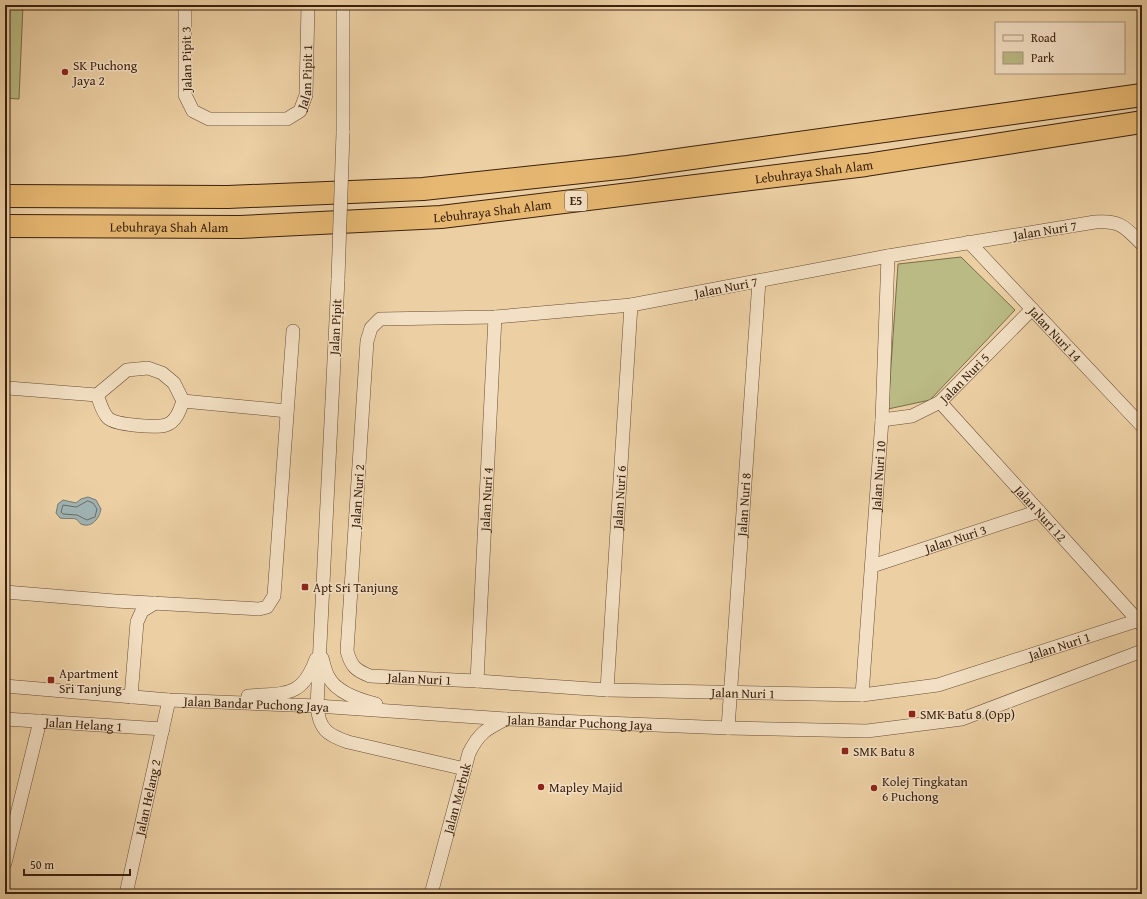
<svg xmlns="http://www.w3.org/2000/svg" width="1147" height="899" font-family="'Gentium Book Plus',serif">
<style>
.green{fill:#baba84;stroke:#7a6d49}
.water{fill:#9fb3b3;stroke:#777871}
.lines{fill:none;stroke-linecap:round;stroke-linejoin:round}
.shore{stroke:#6d6a60;stroke-width:1}
.minor-casing{stroke:#674c34;stroke-width:14}
.motorway-casing{stroke:#3b200e;stroke-width:24}
.minor{stroke:#f3e0c4;stroke-width:13}
.motorway{stroke:#e6b872;stroke-width:22}
.minor-bridge-casing{stroke:#674c34;stroke-width:14;stroke-linecap:butt}
.minor-bridge{stroke:#f3e0c4;stroke-width:13}
.poi-dot{fill:#8f2418;stroke:#f3e0c4;stroke-width:1.5}
.labels{text-anchor:middle;stroke-width:3;stroke-linejoin:round;paint-order:stroke}
.shield{fill:#f3e0c4;stroke:#725a45;stroke-width:1}
.shield-label{font-size:12px;font-weight:bold;fill:#3b200e}
.street-label{font-size:13px;fill:#3b200e;stroke:#f3e0c4}
.poi-label{font-size:13px;fill:#3b200e;stroke:#f3e0c4;text-anchor:start}
</style>
<rect width="100%" height="100%" fill="#ecd0a4"/>
<filter id="stains"><feTurbulence type="fractalNoise" baseFrequency=".005" numOctaves="4"/><feColorMatrix values="0 0 0 0 .2 0 0 0 0 .09 0 0 0 0 .02 0 0 0 .5 -.17"/></filter>
<radialGradient id="worn" r=".72"><stop offset=".6" stop-color="#630" stop-opacity="0"/><stop offset="1" stop-color="#630" stop-opacity=".3"/></radialGradient>
<path class="green" d="M5,5h18l-4,94 -14,-1z
M961,257l54,53 -85,90 -42,9 10,-145z"/>
<path class="water" d="M88,497l8,3 5,9c-1,8 -9,20 -20,15 -2,-1 -3,-4 -5,-5 -3,-1 -11,0 -16,-1l-4,-5 2,-9 5,-4 13,3 5,-4z"/>
<g class="lines">
<path class="shore" d="M88,501l5,2 4,6 -2,8 -8,3 -10,-5 -14,-1 -2,-2 2,-7 13,2z"/>
<g class="minor-casing">
<g id="minor">
<path id="s1" d="M185,5v90l8,16 16,8h78l13,-8 6,-16 2,-90"/>
<path d="M343,133v-128"/>
<path id="s2" d="M969,242l173,184"/>
<path id="s3" d="M1142,244c-17,-17 -22,-24 -47,-22l-207,34 -257,49 -136,12 -115,2 -9,9 -4,13 -20,310c4,15 8,19 23,25l107,5 130,9 255,5 76,-10 204,-66"/>
<path d="M338,279l-21,427c2,23 10,29 31,36l117,27"/>
<path d="M5,389l3,-1 89,7 30,-25 21,-2 14,5 12,10 9,18c-3,9 -7,21 -17,24 -10,3 -51,0 -58,-7 -6,-6 -8,-16 -11,-23"/>
<path d="M183,401l104,10"/>
<path id="s4" d="M940,402l202,223"/>
<path id="s5" d="M882,420l30,-4 28,-14 92,-93"/>
<path id="s6" d="M872,566l167,-55"/>
<path d="M5,592l110,9 144,8 8,-2 7,-11 19,-265"/>
<path d="M322,658c2,6 3,13 6,18 8,17 32,24 48,28"/>
<path id="s7" d="M477,681l18,-364"/>
<path id="s8" d="M5,686l164,14 148,6 189,13 222,9 139,3 95,-12 180,-68"/>
<path id="s9" d="M607,690l24,-385"/>
<path id="s10" d="M862,695l20,-275 6,-164"/>
<path d="M248,696c37,-3 54,2 68,-37"/>
<path d="M131,697l6,-75 5,-11 13,-8"/>
<path id="s11" d="M5,719l158,10"/>
<path id="s12" d="M728,728l31,-447"/>
<path d="M5,863l35,-142"/>
<path id="s13" d="M126,894l43,-194"/>
<path id="s14" d="M431,894l38,-141c10,-20 17,-24 37,-34"/>
</g>
</g>
<g class="motorway-casing">
<g id="motorway">
<path d="M5,196l223,1 195,-8 205,-22 514,-72"/>
<path id="s15" d="M5,226l235,1 201,-10 425,-52 276,-43"/>
</g>
</g>
<use href="#minor" class="minor"/>
<use href="#motorway" class="motorway"/>
<g class="minor-bridge-casing">
<path id="minor-bridge" d="M338,279l5,-146"/>
</g>
<use href="#minor-bridge" class="minor-bridge"/>
</g>
<g class="poi-dot">
<circle cx="65" cy="72" r="4"/>
<rect x="301" y="583" width="8" height="8" rx="2"/>
<rect x="47" y="676" width="8" height="8" rx="2"/>
<rect x="908" y="710" width="8" height="8" rx="2"/>
<rect x="841" y="747" width="8" height="8" rx="2"/>
<circle cx="541" cy="787" r="4"/>
<circle cx="874" cy="788" r="4"/>
</g>
<g class="labels">
<rect class="shield" x="565" y="191" width="22" height="20" rx="3"/>
<g class="shield-label">
<text x="576" y="205">E5</text>
</g>
<g class="street-label">
<text transform="translate(186 59) rotate(-91)" y="5">Jalan Pipit 3</text>
<text dy="5" stroke="none"><textPath href="#s1" startOffset="254">Jalan Pipit 1</textPath></text>
<text dy="5" stroke="none"><textPath href="#s15" startOffset="812">Lebuhraya Shah Alam</textPath></text>
<text dy="5" stroke="none"><textPath href="#s15" startOffset="488">Lebuhraya Shah Alam</textPath></text>
<text dy="5" stroke="none"><textPath href="#s15" startOffset="164">Lebuhraya Shah Alam</textPath></text>
<text transform="translate(1045 230) rotate(-9)" y="5">Jalan Nuri 7</text>
<text transform="translate(726 287) rotate(-11)" y="5">Jalan Nuri 7</text>
<text transform="translate(335 327) rotate(-87)" y="5">Jalan Pipit</text>
<text dy="5" stroke="none"><textPath href="#s2" startOffset="126">Jalan Nuri 14</textPath></text>
<text dy="5" stroke="none"><textPath href="#s5" startOffset="96">Jalan Nuri 5</textPath></text>
<text dy="5" stroke="none"><textPath href="#s10" startOffset="220">Jalan Nuri 10</textPath></text>
<text transform="translate(357 496) rotate(-86)" y="5">Jalan Nuri 2</text>
<text dy="5" stroke="none"><textPath href="#s9" startOffset="193">Jalan Nuri 6</textPath></text>
<text dy="5" stroke="none"><textPath href="#s7" startOffset="182">Jalan Nuri 4</textPath></text>
<text dy="5" stroke="none"><textPath href="#s12" startOffset="224">Jalan Nuri 8</textPath></text>
<text dy="5" stroke="none"><textPath href="#s4" startOffset="150">Jalan Nuri 12</textPath></text>
<text dy="5" stroke="none"><textPath href="#s6" startOffset="88">Jalan Nuri 3</textPath></text>
<text dy="5" stroke="none"><textPath href="#s3" startOffset="1847">Jalan Nuri 1</textPath></text>
<text dy="5" stroke="none"><textPath href="#s3" startOffset="1200">Jalan Nuri 1</textPath></text>
<text dy="5" stroke="none"><textPath href="#s3" startOffset="1524">Jalan Nuri 1</textPath></text>
<text dy="5" stroke="none"><textPath href="#s8" startOffset="252">Jalan Bandar Puchong Jaya</textPath></text>
<text dy="5" stroke="none"><textPath href="#s8" startOffset="576">Jalan Bandar Puchong Jaya</textPath></text>
<text dy="5" stroke="none"><textPath href="#s11" startOffset="79">Jalan Helang 1</textPath></text>
<text dy="5" stroke="none"><textPath href="#s13" startOffset="99">Jalan Helang 2</textPath></text>
<text dy="5" stroke="none"><textPath href="#s14" startOffset="99">Jalan Merbuk</textPath></text>
</g>
<g class="poi-label">
<text x="73" y="70">SK Puchong<tspan x="73" dy="15">Jaya 2</tspan></text>
<text x="313" y="592">Apt Sri Tanjung</text>
<text x="59" y="678">Apartment<tspan x="59" dy="15">Sri Tanjung</tspan></text>
<text x="920" y="719">SMK Batu 8 (Opp)</text>
<text x="853" y="756">SMK Batu 8</text>
<text x="882" y="786">Kolej Tingkatan<tspan x="882" dy="15">6 Puchong</tspan></text>
<text x="549" y="792">Mapley Majid</text>
</g>
</g>
<rect width="1147" height="899" fill="none" stroke="#ecd0a4" stroke-width="20"/>
<rect x="6" y="6" width="1135" height="887" fill="none" stroke="#3b200e" stroke-width="2"/>
<rect x="10" y="10" width="1127" height="879" fill="none" stroke="#3b200e"/>
<rect x="995" y="22" width="130" height="52" fill="#f3e0c4" stroke="#a9937b"/>
<rect x="1003" y="35" width="20" height="6" fill="#f3e0c4" stroke="#a9937b"/>
<text x="1031" y="42" font-size="12" fill="#3b200e">Road</text>
<rect x="1003" y="52" width="20" height="12" fill="#baba84" stroke="#a9937b"/>
<text x="1031" y="62" font-size="12" fill="#3b200e">Park</text>
<path d="M24 869v6h106v-6" fill="none" stroke="#3b200e" stroke-width="2"/>
<text x="30" y="869" font-size="12" fill="#3b200e" stroke="#f3e0c4" stroke-width="3" paint-order="stroke">50 m</text>
<rect width="100%" height="100%" filter="url(#stains)"/>
<rect width="100%" height="100%" fill="url(#worn)"/>
</svg>
